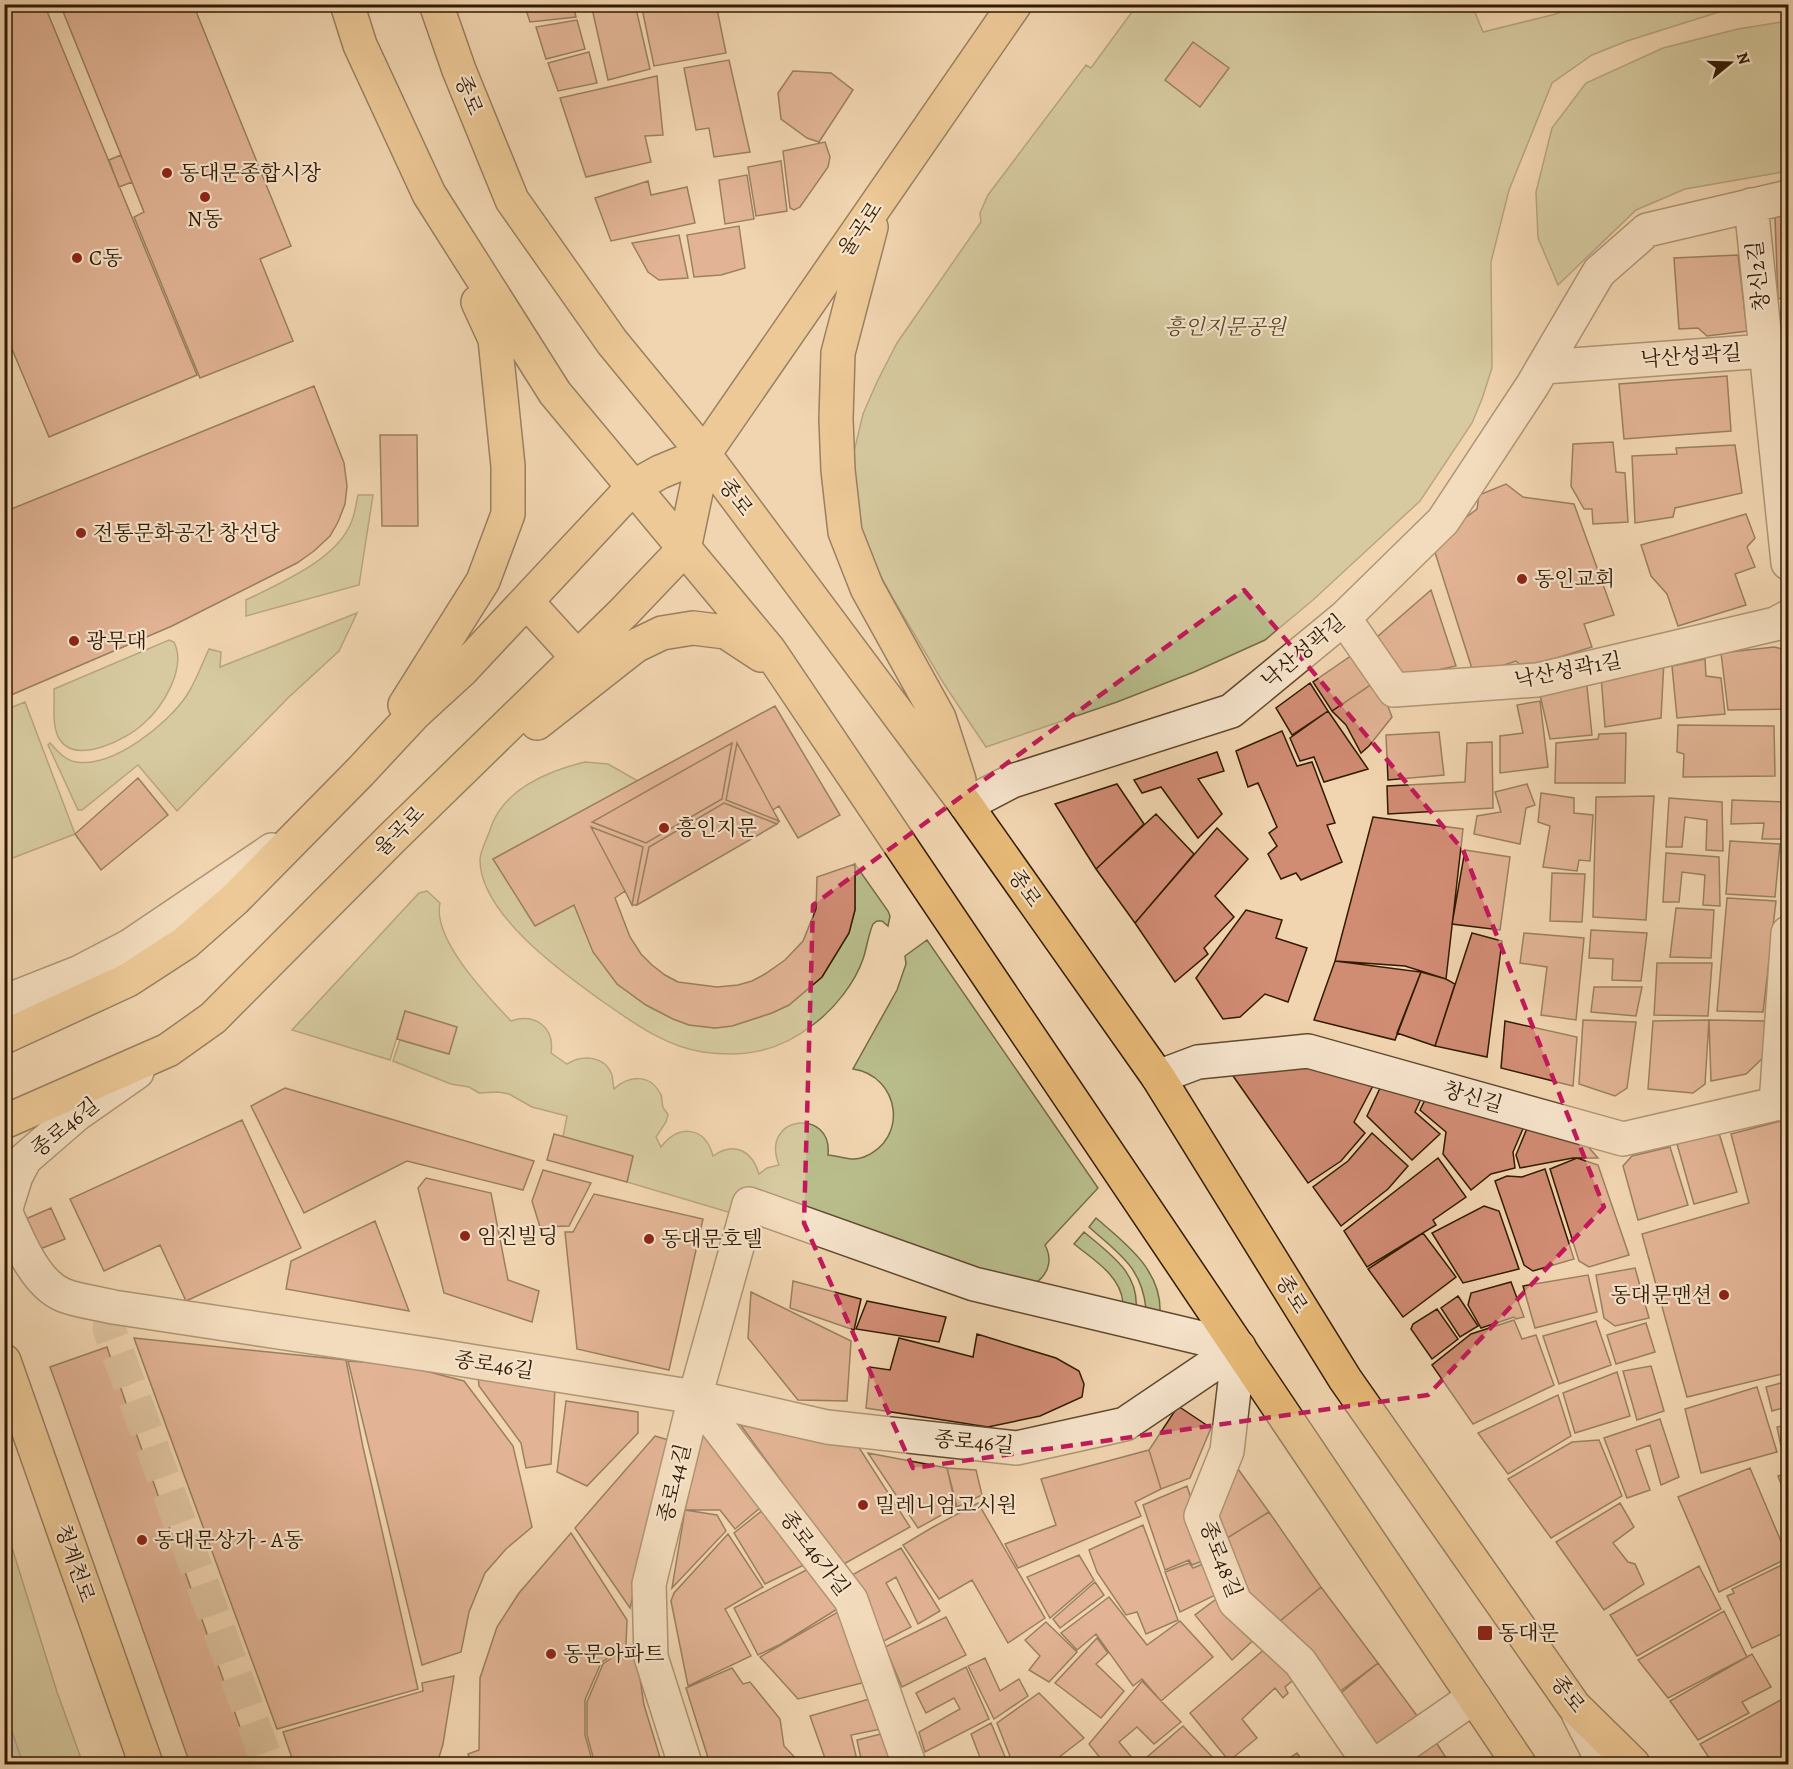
<svg xmlns="http://www.w3.org/2000/svg" width="1793" height="1769" font-family="Alegreya,'Noto Serif KR',serif">
<style>
.green{fill:#b9bd8c;stroke:#746c46;stroke-width:1.5}
.water{fill:#9fb6b7;stroke:#73786e;stroke-width:1.5}
.building{fill:#d18c74;stroke:#301a00;stroke-width:1.5}
.lines{fill:none;stroke-linecap:round;stroke-linejoin:round}
.minor-tunnel{stroke:#cab08d;stroke-width:33;stroke-dasharray:33 16;stroke-linecap:butt}
.minor-casing{stroke:#60492c;stroke-width:36}
.major-casing{stroke:#301a00;stroke-width:36}
.minor{stroke:#f6e4cc;stroke-width:33}
.major{stroke:#e8ba78;stroke-width:33}
.marked{fill:none;stroke:#c2185b;stroke-width:4.5;stroke-dasharray:12 8;stroke-linejoin:round}
.poi-dot{fill:#8f2418;stroke:#f6e4cc;stroke-width:2}
.labels{text-anchor:middle;stroke-width:4.5;stroke-linejoin:round;paint-order:stroke}
.street-label{font-size:21px;fill:#301a00;stroke:#f6e4cc}
.poi-label{font-size:21px;fill:#301a00;stroke:#f6e4cc;text-anchor:start}
.park-label{font-size:21px;font-style:italic;fill:#594b2a;stroke:#f6e4cc}
</style>
<rect width="100%" height="100%" fill="#f1d5b0"/>
<filter id="stains"><feTurbulence type="fractalNoise" baseFrequency=".00333" numOctaves="4"/><feColorMatrix values="0 0 0 0 .2 0 0 0 0 .09 0 0 0 0 .02 0 0 0 .5 -.17"/></filter>
<radialGradient id="worn" r=".72"><stop offset=".6" stop-color="#630" stop-opacity="0"/><stop offset="1" stop-color="#630" stop-opacity=".3"/></radialGradient>
<path class="green" d="M1137,5h335l11,27 73,-18 20,-9h165l-114,36 -35,14 -40,28 -43,107 -18,72 1,106 -10,31 -10,24 -52,78 -107,99 -48,40 -71,32 -77,30 -131,45 -42,-63 -50,-84 -31,-57 -10,-39v-48l10,-42 14,-32 20,-39 84,-121 -1,-9 8,-18 98,-130 5,3z
M1788,21v150l-103,18 -49,21 -78,75 -20,-47 -2,-46 16,-64 34,-45 77,-35 75,-19z
M358,495h15l-14,90 -113,31v-16c34,-17 90,-40 105,-77 4,-9 5,-19 7,-28z
M357,613l-18,38 -50,46 -112,114 -39,-46 -56,45h-4l-30,-65 2,-2c8,9 15,17 26,19 37,6 92,-38 111,-67 9,-14 15,-31 22,-46l12,3 -1,15z
M169,640l5,2c13,26 -11,65 -31,82 -16,15 -66,41 -83,16 -9,-13 -5,-36 -6,-51z
M25,702l50,132 -70,27v-151z
M585,762l23,2 30,17 -145,78 81,46 43,79 29,21 27,14 16,6 26,3 17,-2 40,-13 17,-8 33,-28 27,-44 6,-23v-46l33,47 2,5 -2,10 -6,-5h-5l-4,3c-5,11 -6,24 -10,35 -8,24 -29,50 -49,65 -34,27 -68,34 -111,28 -37,-5 -71,-30 -101,-51 -39,-28 -122,-87 -122,-141 0,-9 7,-21 10,-30 12,-40 57,-59 95,-68z
M427,891l13,12c-8,36 48,94 71,118 24,-8 44,6 40,32l16,11c16,-10 38,-8 45,11 1,5 1,10 2,14 14,-13 35,-16 46,4 3,4 1,9 3,14 1,3 4,5 5,8l-2,7 -10,15 5,10c18,-23 44,-21 52,9 22,-15 39,-5 46,18l8,-6 12,-3c-20,-50 54,-58 49,-10 13,1 23,7 36,2 45,-18 36,-81 -11,-88l44,-79 9,-26 -1,-8 22,-16 171,248 -53,57c9,17 2,32 -14,41l-286,-69 -118,-35 6,-26 -70,-19 4,-21 -35,-9 -23,-13 -11,-2 -19,1 -10,-6 -18,-3 -58,-23 7,-21 49,14 8,-27 -52,-16 -15,49 -98,-30 127,-137z
M1096,1218c29,25 66,52 64,95l-14,-4c-4,-42 -28,-56 -57,-82z
M1084,1232c26,22 56,41 52,79l-13,-8c-2,-27 -29,-43 -49,-59z
M4,1522l53,170 26,72h-60l-18,-53z"/>
<path class="water" d="M5,1711l18,53h-18z"/>
<path class="building" d="M17,4h27l153,371 -148,62 -45,-107v-320z
M60,4h133l98,242 -31,13 33,82 -93,37 -66,-161 10,-5z
M524,4h49l3,13 -46,5z
M591,4h44l15,65 -42,11z
M641,4h75l10,49 -72,13z
M577,20l8,29 -39,10 -10,-32z
M1193,42l36,26 -29,39 -35,-27z
M589,52l8,31 -39,8 -10,-28z
M729,60l21,92 -36,5 -5,-29 -13,2 -12,-62z
M793,71l38,2 22,17 -34,52 -12,-4 -26,-19 -3,-26z
M657,76l6,59 -18,1 6,26 -65,15 -26,-79z
M825,142l5,15 -2,10 -28,40 -6,3 -4,-2 -7,-57z
M121,155l11,27 -13,5 -10,-27z
M781,161l6,50 -31,5 -8,-49z
M747,175l7,44 -29,5 -6,-44z
M648,181l3,14 36,-8 8,36 -84,18 -16,-43z
M1788,214v83l-10,2 -3,-82z
M739,226l6,42 -24,7 -27,2 -7,-42z
M679,235l9,43 -29,2 -11,-8 -16,-29z
M1738,255l9,76 -40,5 -9,-8 -19,1 -5,-71z
M1788,310v71h-2l-5,-69z
M1727,376l4,55 -107,8 -5,-55z
M314,386l30,77 3,23 -2,18 -7,18 -8,14 -16,15 -17,12 -125,63 -168,72v-186z
M380,435h37l1,91h-36z
M1613,442l3,30 9,1 3,49 -35,2 -1,-15h-8l-13,-23 2,-42z
M1735,445l7,48 -67,15 -2,9 -38,6 -3,-67 45,-2 -1,-6z
M1506,484l17,13 51,7 40,111 -30,9 8,23 -68,21 -8,-7 -42,14 -42,-132 45,-34 2,-14z
M1746,514l9,24 -8,9 8,20 -20,7 11,31 -68,21 -11,-32 -16,-18 -10,-31z
M1431,590l25,76 -60,13 -19,-42z
M1774,647l13,3 1,59 -60,1 -7,-57z
M1358,651l20,29 -46,31 -19,-29z
M1705,659l1,17 15,2 4,36 -48,4 -5,-52z
M1664,660l-3,58 -56,9 -4,-51z
M1586,677l6,58 -42,4 -12,-53z
M1378,680l14,37 -23,29 -8,7 -15,-28 -14,-14z
M1310,683l18,28 -36,24 -16,-27z
M1540,701l8,66 -48,6v-37l23,-3 -6,-28z
M775,706l65,109 -42,23 -19,-32 -6,4 6,11 -2,3 -140,81h-5l-7,-14 -10,7 15,39 11,17 11,11 13,10 13,7 39,5 21,-2 14,-4 13,-7 20,-14 18,-19 13,-32 1,-32 38,-13v46l-6,23 -27,44 -33,28 -17,8 -40,13 -17,2 -26,-3 -16,-6 -27,-14 -29,-21 -24,-32 -19,-47 -39,21 -42,-67z
M1328,711l40,58 -44,13 -10,-25 -14,4 -10,-23z
M1678,725l96,1 1,50 -92,1 1,-23 -7,-2z
M1282,731l15,35 15,-4 23,61 -8,2 15,37 -41,18 -5,-7 -15,6 -13,-25 9,-8 -8,-13 8,-6 -19,-44 -10,4 -12,-36z
M1439,732l5,43 -56,5 -2,-45z
M1626,733l-1,50h-70l1,-40 42,-4 1,-5z
M1492,742l1,66 -105,6 -1,-28 78,-4 2,-39z
M732,743l-10,56 -76,44 -54,-21z
M737,743l36,67 6,11 -53,-21z
M1217,752l7,19 -26,8 24,35 -24,24 -37,-51 -19,6 -8,-13z
M138,778l30,37 -67,55 -26,-36z
M1117,784l27,40 -48,45 -41,-65z
M1527,784l8,21 -9,3 -6,36 -46,-10 3,-18 24,-4 -6,-20z
M1541,793l33,5v15l19,2 -3,46 -11,-1 -2,11 -34,-4 7,-41 -12,-4z
M1654,796l-8,124 -53,-3 3,-120z
M1669,798l53,4 1,49 -17,-1 1,-30 -22,-3 -3,30h-16z
M1732,800l53,2 -4,37h-19l2,-16 -33,1z
M724,803l53,21 -140,81 12,-58z
M1156,814l38,40 -59,69 -39,-54z
M1373,817l90,12 -17,150 -41,-13 -70,-5z
M591,827l52,20 -11,58 -7,-14z
M1217,828l31,31 -33,37 19,21 -30,31 4,6 -33,28 -40,-59z
M1730,841l50,3 -5,53 -49,-3z
M1465,850l45,7 -10,73 -48,-6z
M1666,853l53,4 1,49 -17,-1 2,-30 -23,-3 -3,30h-16z
M1552,873l33,1 -3,48 -32,-1z
M1727,898l49,3 -13,111 -46,-1z
M1676,908l38,2 -3,48 -41,-1z
M1246,910l36,10 -6,18 31,10 -19,54 -23,-8 -25,23 -17,2 -27,-41z
M1591,930l56,3 -6,48 -29,-1 1,-21 -24,-1z
M1472,933l30,8 -15,116 -52,-11z
M1524,933l60,5 -8,82 -35,-5 6,-48 -27,-4z
M1335,961l86,11 -26,68 -81,-20z
M1657,963h55l-4,53 -54,-1z
M1421,972l25,7 9,5 -20,62 -38,-13z
M1594,987h48l-6,29 -45,-4z
M405,1011l52,16 -8,27 -52,-15z
M1583,1020l53,2 -9,66 -12,8 -36,-12z
M1709,1020l-4,64 -12,9 -45,-4 5,-68z
M1709,1020l57,1 -2,36 -18,17 -35,7z
M1505,1021l72,16 -4,49 -72,-18z
M1271,1054l105,26 -22,42 11,11 -24,28 -33,22 -84,-120z
M1382,1084l40,13 -7,15 25,22 -28,26 -45,-44z
M285,1088l249,73 -11,29 -116,-29 -103,52 -53,-107z
M1426,1098l99,26 -12,28 2,16 -24,6 -20,16 -28,-36 3,-22 -26,-22z
M1788,1119v237l-7,2 5,15 -99,24 -45,-163 107,-31 -18,-69z
M242,1120l59,128 -115,53 -26,-56 -56,26 -34,-72z
M1528,1126l56,16 14,16h-25l-53,10 -4,-13z
M1718,1130l19,62 -43,12 -17,-60z
M1372,1133l36,33 -20,23 -47,37 -28,-39 35,-26z
M554,1134l79,22 -6,26 -80,-22z
M1670,1147l18,58 -50,15 -15,-54 9,-10z
M1438,1158l28,39 -33,23 3,5 -69,42 -23,-36z
M1577,1158l21,7 31,90 -40,12 -10,-6 -29,-92z
M1545,1169l29,90 -41,12 -9,-6 -29,-84 12,-5 15,1z
M543,1170l48,13 -22,43 -29,1 -8,-26z
M426,1178l65,15 17,87 31,11 -7,31 -88,-29 -26,-105z
M594,1194l109,25 -34,151 -92,-21 -12,-117h8z
M1484,1206l15,5 20,58 -56,14 -31,-50z
M51,1208l14,31 -30,12 -14,-30z
M375,1221l34,90 -123,-22 5,-28z
M1423,1233l33,44 -53,40 -35,-48z
M1635,1268l14,50 -34,8 -11,-8 -8,-43z
M1588,1275l9,37 -62,16 -12,-42z
M793,1281l68,18 -7,31 -64,-22z
M1511,1282l13,35 -8,2 -2,-2 -33,11 -13,-23 3,-12z
M751,1292l100,49 -4,60 -49,-1 -50,-62z
M1458,1296l20,30 -18,11 -19,-29z
M867,1301l79,16 -7,25 -83,-13z
M1437,1309l21,30 -26,20 -21,-30 2,-5z
M1514,1320l8,19 14,-4 18,50 -81,39 -41,-59 39,-31z
M1596,1321l15,44 -52,19 -16,-48z
M1646,1323l9,29 -39,12 -9,-29z
M977,1334l79,24 23,13 5,13 -2,13 -42,19 -52,11 -122,-19 4,-41 20,3 9,-32 74,19z
M134,1338l212,22 17,87 55,242 -141,40z
M107,1347l29,86 117,331h-63l-129,-367 -11,-30z
M348,1361l54,4 62,16 49,65 19,81 -26,22 -21,24 -16,39 -8,40 -39,13z
M1651,1366l13,45 -27,9 -14,-49z
M1617,1372l13,44 -55,17 -12,-40z
M478,1375l77,13 -4,76 -25,4 -5,-25 -42,-57z
M1788,1381v35l-2,-9 -14,4 -6,-24z
M1757,1387l20,65 -76,21 -16,-64z
M1558,1395l13,41 -63,38 -30,-41z
M566,1401l72,11v21l-51,53 -30,-14z
M1178,1406l33,22 -21,50 -29,11 -12,-39z
M1660,1419l19,58 -18,8 -11,-40 -14,5 14,40 -23,8 -23,-60z
M740,1424l118,22 52,81 -68,38z
M1788,1425v24l-6,2 -5,-24z
M712,1435l49,72 -26,22 -15,-19h-35l16,-73z
M655,1436l17,5 -42,167 -55,-80z
M1599,1440l23,56 -71,42 -43,-59 64,-37z
M1149,1450l12,39 -26,13 6,14 -123,52 -13,-24 51,-19 -15,-46z
M868,1453l79,15 9,39 -38,21z
M1233,1462l36,50 -45,28 -11,-30z
M947,1468l29,2 6,25 -25,12z
M1750,1468l38,90 -69,34 -41,-95z
M1788,1473v29l-10,-26z
M1187,1486l23,72 -18,7 -3,-5 -24,10 -22,-65z
M978,1503l67,115 -37,25 -36,-63 -33,19 -36,-54 30,-18z
M1620,1503l14,24 -21,16 15,19 7,2 9,20 -40,26 -48,-68z
M769,1505l43,56 -47,23 -31,-51z
M685,1510l32,5 9,16 -54,57z
M1269,1512l52,75 -47,39 -30,-31 -20,-55z
M1143,1525l35,95 -32,14 -9,-22 -11,3 -29,-43 -8,-22z
M571,1533l56,87 -1,25 -25,18 -16,37v35l8,29h-122l-3,-10 11,-4 1,-72 17,-51 22,-34z
M728,1534l35,53 -38,22 26,47 -63,30 -17,-85 3,-8z
M901,1548l39,63 -22,13 -22,-47 -10,6 25,44 -29,15 -30,-67z
M1079,1555l15,25 -44,38 -23,-41z
M1212,1560l14,30 -46,22 -15,-40 24,-9 4,5z
M1788,1562v69l-36,17 -25,-52 7,-3 -2,-4z
M1699,1566l22,43 -84,47 -27,-41z
M810,1568l32,38 -61,38 -23,11 -24,-47z
M1095,1582l9,13 -44,33 -7,-9z
M1321,1587l57,76 -43,32 -61,-69z
M1223,1594l37,40 -28,26 -37,-45z
M1109,1597l38,48 33,-24 33,36 -52,44 -19,-22 -9,7 -37,-52 -19,16 -16,-17z
M843,1609l31,71 -76,19 -38,-42z
M1724,1611l23,46 -79,41 -30,-38z
M946,1617l20,38 -64,32 -17,-40z
M1046,1622l31,30 -28,30 -20,-12 11,-14 -15,-16z
M1097,1638l11,15 -12,11 28,27 -23,27 -46,-35z
M631,1645l4,3 1,4 8,53 18,59h-67l-8,-29v-33l16,-38z
M1266,1648l31,29 -12,10 3,6 -5,5 -8,-10 -33,31 15,19 -28,23 -39,-48z
M1752,1654l19,33 -29,15 7,11 -51,27 -28,-39z
M985,1658l15,33 19,-12 9,17 -34,23 -26,-53z
M1378,1663l40,54 -44,34 -38,-54z
M966,1667l23,52 -64,33 -6,-20 41,-23 -6,-11 -28,15 -10,-20z
M732,1668l11,16 7,-2 30,37 4,27 17,18h-91l-24,-76z
M454,1676l-11,68 -6,20h-143l-11,-32 140,-41 -1,-8z
M1142,1681l39,41 -27,22 -17,-17 -18,15 14,17 -6,5h-22l-16,-20z
M1039,1693l45,45 -34,26h-37l-16,-41z
M1788,1696v63l-8,5h-67l-13,-20z
M873,1698l13,30 -35,7 7,29h-31l-17,-48z
M991,1723l17,41h-37l10,-4 -10,-26z
M1183,1726l36,38h-80z
M889,1732l12,30 -14,2h-25l-5,-24z
M1432,1736l18,28h-59z
M1297,1753l8,11h-25z"/>
<g class="lines">
<path class="minor-tunnel" d="M113,1307l-4,22 159,435"/>
<g class="minor-casing">
<path id="minor" d="M1751,205l37,358
M1544,367l222,-16
M1344,618l50,72 143,-10 238,-56 13,-7
M966,805l46,-24 219,-70 113,-93 99,-97 89,-135 67,-114 48,-42 141,-33
M4,1002l76,-30 50,-26 142,-96
M137,1072l-60,42 -52,45 -9,17 -11,35c12,26 29,72 58,84 15,6 34,8 50,12l326,49 256,41 132,30 190,21 108,-24 114,-77
M1158,1077l40,-15 110,-11 315,88 165,-38
M1776,1104l12,-171
M1239,1347l-12,104 -26,65 34,86 65,60 70,102
M695,1397l156,203 58,164
M1578,1713l26,51
M685,1764l-34,-107 -2,-73 46,-187 54,-193 225,80 265,63
M1377,1764l97,-67"/>
</g>
<g class="major-casing">
<path id="major" d="M347,4l13,41 69,149 126,199 214,257 750,1114
M436,4l23,66 53,130 100,142 92,112 262,351 192,272 187,302 229,327 59,58
M871,227l-33,126 -2,66 2,51 7,62 22,56 72,130 20,62
M527,602l51,56
M405,705l78,-124 25,-67v-48l-13,-127 -17,-37
M537,723l98,-77 27,-13 31,-5 33,4 35,23
M4,1037l124,-57 57,-37 50,-44 125,-127 55,-59 47,-43 171,-183 27,-15 44,-18
M4,1122l164,-72 45,-32 180,-181 230,-224 61,-64 20,-95 311,-450
M4,1361l142,403"/>
</g>
<use href="#minor" class="minor"/>
<use href="#major" class="major"/>
</g>
<path d="M0 0H1793V1769H0ZM1244,590l219,260 141,357 -176,188 -515,73 -109,-245 9,-318z" fill="#f1d5b0" fill-opacity=".55" fill-rule="evenodd"/>
<path class="marked" d="M1244,590l219,260 141,357 -176,188 -515,73 -109,-245 9,-318z"/>
<g class="poi-dot">
<circle cx="167" cy="173" r="6"/>
<circle cx="205" cy="197" r="6"/>
<circle cx="77" cy="258" r="6"/>
<circle cx="81" cy="533" r="6"/>
<circle cx="1522" cy="579" r="6"/>
<circle cx="74" cy="641" r="6"/>
<circle cx="664" cy="828" r="6"/>
<circle cx="465" cy="1236" r="6"/>
<circle cx="649" cy="1239" r="6"/>
<circle cx="1724" cy="1295" r="6"/>
<circle cx="863" cy="1505" r="6"/>
<circle cx="142" cy="1540" r="6"/>
<rect x="1477" y="1625" width="16" height="16" rx="3"/>
<circle cx="551" cy="1654" r="6"/>
</g>
<g class="labels">
<g class="street-label">
<text transform="translate(469 95) rotate(68)" y="7">종로</text>
<text transform="translate(860 229) rotate(-56)" y="7">율곡로</text>
<text transform="translate(1758 276) rotate(-96)" y="7">창신2길</text>
<text transform="translate(1691 356) rotate(-4)" y="7">낙산성곽길</text>
<text transform="translate(736 497) rotate(53)" y="7">종로</text>
<text transform="translate(1303 651) rotate(-40)" y="7">낙산성곽길</text>
<text transform="translate(1568 670) rotate(-11)" y="7">낙산성곽1길</text>
<text transform="translate(399 831) rotate(-45)" y="7">율곡로</text>
<text transform="translate(1025 888) rotate(55)" y="7">종로</text>
<text transform="translate(1473 1097) rotate(16)" y="7">창신길</text>
<text transform="translate(65 1127) rotate(-39)" y="7">종로46길</text>
<text transform="translate(1292 1294) rotate(58)" y="7">종로</text>
<text transform="translate(494 1365) rotate(9)" y="7">종로46길</text>
<text transform="translate(974 1442) rotate(5)" y="7">종로46길</text>
<text transform="translate(674 1483) rotate(-76)" y="7">종로44길</text>
<text transform="translate(815 1553) rotate(53)" y="7">종로46가길</text>
<text transform="translate(1221 1559) rotate(69)" y="7">종로48길</text>
<text transform="translate(75 1563) rotate(71)" y="7">청계천로</text>
<text transform="translate(1568 1694) rotate(52)" y="7">종로</text>
</g>
<g class="poi-label">
<text x="179" y="180">동대문종합시장</text>
<text x="205" y="226" text-anchor="middle">N동</text>
<text x="89" y="265">C동</text>
<text x="93" y="540">전통문화공간 창선당</text>
<text x="1534" y="586">동인교회</text>
<text x="86" y="648">광무대</text>
<text x="676" y="835">흥인지문</text>
<text x="477" y="1243">임진빌딩</text>
<text x="661" y="1246">동대문호텔</text>
<text x="1712" y="1302" text-anchor="end">동대문맨션</text>
<text x="875" y="1512">밀레니엄고시원</text>
<text x="154" y="1547">동대문상가 - A동</text>
<text x="1498" y="1640">동대문</text>
<text x="563" y="1661">동문아파트</text>
</g>
<g class="park-label">
<text x="1225" y="334">흥인지문공원</text>
</g>
</g>
<rect width="1793" height="1769" fill="none" stroke="#f1d5b0" stroke-width="24"/>
<rect x="6" y="6" width="1781" height="1757" fill="none" stroke="#301a00" stroke-width="3"/>
<rect x="12" y="12" width="1769" height="1745" fill="none" stroke="#301a00" stroke-width="1.5"/>
<g transform="translate(1730 63) rotate(71)" stroke="#f6e4cc" stroke-width="4.5" paint-order="stroke">
<path d="M0-4.5L10 22L0 15L-10 22Z" fill="#301a00"/>
<text y="-9" font-size="16" font-weight="bold" text-anchor="middle" fill="#301a00">N</text>
</g>
<rect width="100%" height="100%" filter="url(#stains)"/>
<rect width="100%" height="100%" fill="url(#worn)"/>
</svg>
